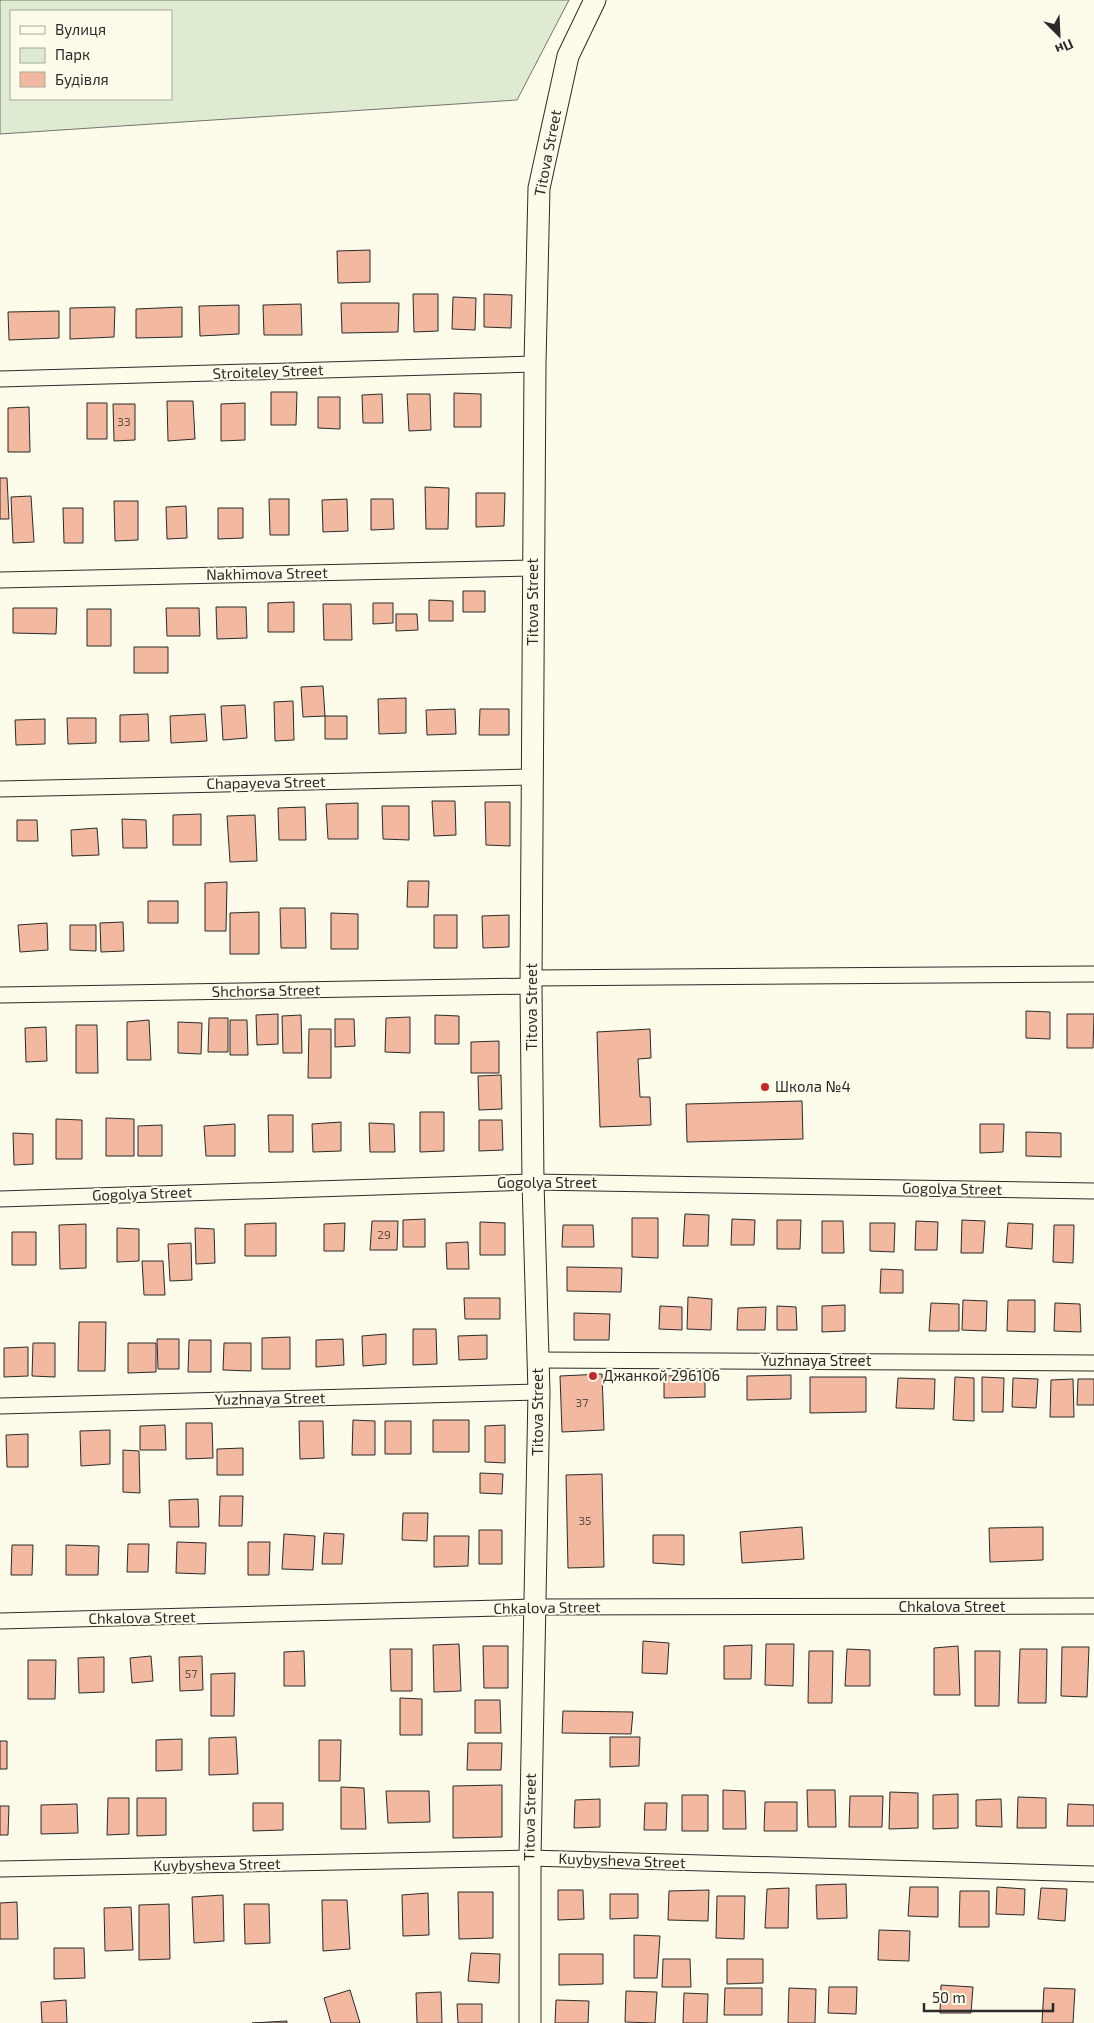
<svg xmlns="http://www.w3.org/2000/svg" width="1094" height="2023" font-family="'Exo 2',sans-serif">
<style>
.green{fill:#deebd1;stroke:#74746e;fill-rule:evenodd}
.building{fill:#f2b8a0;stroke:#2b2b2b}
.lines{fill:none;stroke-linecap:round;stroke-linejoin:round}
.street-casing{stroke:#2b2b2b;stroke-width:17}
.secondary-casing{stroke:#2b2b2b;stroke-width:23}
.street{stroke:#fdfbea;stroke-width:15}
.secondary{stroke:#fdfbea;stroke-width:21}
.poi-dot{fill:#c62828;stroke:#fdfbea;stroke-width:2}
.labels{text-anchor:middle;stroke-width:4;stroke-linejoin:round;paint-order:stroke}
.number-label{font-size:12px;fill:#5d4e48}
.street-label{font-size:15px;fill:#2b2b2b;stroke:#fdfbea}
.poi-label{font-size:15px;fill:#2b2b2b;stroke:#fdfbea;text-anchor:start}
</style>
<rect width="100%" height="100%" fill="#fdfbea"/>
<path class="green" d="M0,0h569l-52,100 -517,34zM11,11h160v88h-160z"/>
<path class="building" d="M370,250v32l-32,1 -1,-32z
M413,294h25v37l-24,1z
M484,294l28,1 -1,33 -27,-1z
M453,297l23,1 -1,32 -23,-1z
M341,303h58l-1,29 -56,1z
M301,304l1,31h-38l-1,-30z
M239,305v29l-39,2 -1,-30z
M115,307l-1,30 -44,2v-31z
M182,307v30l-46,1v-29z
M59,311v27l-50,2 -1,-28z
M271,392h26l-1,33h-25z
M454,393l27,1v33h-27z
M382,394l1,29h-20l-1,-28z
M407,394h23l1,36 -22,1z
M318,397h22v32l-22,-1z
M167,401h26l2,38 -27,2z
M87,403h20v36h-20z
M245,403v37l-24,1v-37z
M113,404h22v36l-21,1z
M29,407l1,45h-22v-44z
M0,478h7l2,41h-9z
M425,487l24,1 -1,41h-22z
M476,493h29l-1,33 -28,1z
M31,496l3,46 -21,1 -2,-46z
M269,499h20v36h-19z
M347,499l1,32 -25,1 -1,-32z
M371,499h22l1,30 -23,1z
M114,501h24v39l-23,1z
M186,506l1,32 -20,1 -1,-32z
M63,508h20v35h-19z
M218,508h25v30l-25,1z
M463,591h22v21h-22z
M429,600l24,1v20h-24z
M294,602v30h-26v-29z
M373,603h20v20l-20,1z
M323,604h28l1,36h-28z
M216,607h30l1,31 -30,1z
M13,608h44l-1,26 -43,-1z
M166,608h33l1,28h-33z
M87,609h24v37h-24z
M396,614h21l1,16 -22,1z
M134,647h34v26h-34z
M323,686l2,30 -22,1 -2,-30z
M406,698v35l-27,1 -1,-35z
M293,701l1,39 -19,1 -1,-39z
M245,705l2,33 -24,2 -2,-34z
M455,709l1,25 -29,1 -1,-25z
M480,709h29v26h-30z
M148,714l1,27 -29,1v-27z
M205,714l2,27 -36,2 -1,-27z
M325,716h22v23h-22z
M67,718h29v25l-28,1z
M45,719v25l-29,1 -1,-25z
M432,801h23l1,34 -22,1z
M485,802h25v44l-24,-1z
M358,803v36h-30l-2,-35z
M382,806h27v34l-26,-1z
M305,807l1,33h-27l-1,-32z
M201,814v31h-28v-30z
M255,815l2,46 -27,1 -3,-46z
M122,819l24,1 1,28h-24z
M17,820h20l1,21h-21z
M97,828l2,27 -27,1 -1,-26z
M408,881h21l-1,26h-21z
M227,882l-1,49h-21v-48z
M148,901h30v22h-30z
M280,908h25l1,40h-25z
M259,912v42h-29v-41z
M331,913l27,1v35h-27z
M434,915h23v33h-23z
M509,915v32l-26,1 -1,-32z
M123,922l1,29 -23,1 -1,-29z
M47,923l1,27 -28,2 -2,-27z
M70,925h26v26l-26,-1z
M1026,1011l24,1v27l-24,-1z
M278,1014v30l-21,1 -1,-30z
M1067,1014h27l-1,34h-26z
M301,1015l1,38h-19l-1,-37z
M435,1015l24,1v28h-24z
M410,1017v36l-25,-1 1,-34z
M209,1018h19v34h-20z
M335,1019h19l1,27 -20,1z
M149,1020l2,40h-24v-38z
M230,1020h17l1,35h-18z
M178,1022l24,1 -1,31 -23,-1z
M76,1025h21l1,48h-22z
M46,1027l1,34 -21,1 -1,-34z
M309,1029h22v49h-23z
M650,1029l1,29 -13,1 2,38h10l1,28 -51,2 -3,-95z
M499,1041v32h-28v-31z
M501,1075l1,34 -23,1 -1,-34z
M802,1101l1,38 -116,3 -1,-38z
M420,1112h24v39l-24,1z
M268,1115h25v37h-24z
M106,1118l28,1v37h-28z
M56,1119l26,1v39h-26z
M479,1120h23l1,30 -24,1z
M341,1122v29l-28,1 -1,-28z
M369,1123l25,1 1,28h-25z
M235,1124v32h-29l-2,-30z
M980,1124h24l-1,28 -23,1z
M162,1125v31h-24v-30z
M1026,1132l35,1v24l-35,-1z
M13,1133l20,1v30l-19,1z
M685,1214l24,1 -1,31h-25z
M632,1218h26v40l-26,-1z
M425,1219v28h-22v-27z
M732,1219l23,1 -1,25h-23z
M777,1220h24l-1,29h-23z
M962,1220l23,1 -2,32h-22z
M372,1221h26l-1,29h-27z
M822,1221h21l1,32h-22z
M916,1221l22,1 -1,28h-22z
M480,1222l25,1v32h-25z
M276,1223v33h-31v-32z
M345,1223l-1,28h-20v-27z
M870,1223h25l-1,29 -24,-1z
M1008,1223l25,1 -1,25 -26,-2z
M86,1224v44l-26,1 -1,-44z
M563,1225h30l1,22h-32z
M1054,1225h20l-1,38 -20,-1z
M117,1228l22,1v32l-22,1z
M195,1228l19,1 1,34 -19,1z
M12,1232h24v33h-24z
M468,1242l1,27h-22l-1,-26z
M191,1243l1,37 -22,1 -2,-37z
M142,1261h21l2,34h-21z
M567,1267l55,1 -1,24 -54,-1z
M881,1269l22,1v23h-23z
M688,1297l24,2 -1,31 -24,-1z
M464,1298h36v21h-35z
M963,1300l24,1 -1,30 -24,-1z
M1008,1300h27v32l-28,-1z
M931,1303l28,1v27h-30z
M1055,1303l25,1 1,28 -27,-1z
M845,1305v26l-23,1v-26z
M660,1306l22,1v23l-23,-1z
M777,1306l19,1 1,23h-20z
M766,1307l-1,23h-28l1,-22z
M574,1313l36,1 -1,26h-35z
M79,1322h27l-1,49h-27z
M413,1329h23l1,35 -24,1z
M386,1334v30l-23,2 -1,-30z
M487,1335v24l-28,1 -1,-24z
M290,1337v32h-28v-31z
M157,1339h22v30h-21z
M343,1339l1,26 -28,2v-27z
M189,1340h22v32h-23z
M33,1343h22v34l-23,-1z
M128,1343h28v29l-28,1z
M224,1343h27v28l-28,-1z
M28,1347v29l-24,1v-29z
M602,1374l2,56 -42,2 -2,-56z
M705,1375v22l-41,1v-22z
M791,1375v24l-44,1v-24z
M810,1377h56v35l-56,1z
M955,1377l19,1v43l-21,-1z
M982,1377l22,1 -1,34h-21z
M898,1378l37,1 -1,30 -38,-1z
M1013,1378l25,1 -2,29 -24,-1z
M1073,1379l1,38h-24l1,-37z
M1078,1379h16v26h-17z
M353,1420l22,1v34h-23z
M433,1420h36v32h-36z
M299,1421h24l1,37 -24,1z
M385,1421h26v33h-26z
M186,1423h26l1,35 -27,1z
M165,1425l1,25h-26v-24z
M505,1425v38l-20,-1v-36z
M110,1430v34l-29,2 -1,-35z
M28,1434v33h-21l-1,-32z
M243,1448v27h-26v-26z
M123,1450l16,1 1,42 -17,-1z
M480,1473l23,1 -1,20 -22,-1z
M602,1474l2,93 -36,1 -2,-93z
M220,1496h23l-1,30h-23z
M198,1499l1,28h-29l-1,-27z
M403,1513h25l-1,28 -25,-1z
M802,1527l2,32 -62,4 -2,-31z
M1043,1527v33l-53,2 -1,-34z
M479,1530h23v34h-23z
M324,1533l20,1 -2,30h-20z
M284,1534l31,2 -2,34 -31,-1z
M653,1535h31v30l-31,-2z
M434,1536h35l-1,30 -34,1z
M177,1542l29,1 -1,31 -29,-1z
M248,1542h22l-1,33h-21z
M128,1544h21l-1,28h-21z
M12,1545h21l-1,30h-21z
M66,1545l33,1 -1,29h-32z
M643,1641l26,2 -2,31 -25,-1z
M459,1644l2,47 -27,1 -1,-47z
M766,1644h28l-1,42 -28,-1z
M752,1645l-1,34h-27v-33z
M483,1646h25v42h-24z
M958,1646l2,49h-26v-47z
M1062,1647h27l-2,50 -26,-1z
M390,1649h22v42h-21z
M847,1649l23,1v36h-25z
M1020,1649h27l-1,54h-28z
M304,1651l1,35h-21v-34z
M809,1651h24l-1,52h-24z
M975,1651h25l-1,55h-24z
M151,1656l2,25 -21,2 -2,-25z
M202,1656l1,34 -23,1 -1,-34z
M104,1657v35l-25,1 -1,-35z
M28,1660h28l-1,39h-27z
M235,1673l-1,43h-23v-42z
M400,1698l22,1v36h-22z
M475,1700h25l1,33h-26z
M563,1711l70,1 -2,22 -69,-1z
M236,1737l2,37 -29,1v-37z
M610,1737h30l-1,29 -29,1z
M182,1739v31l-26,1v-31z
M319,1740h22l-1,41h-21z
M0,1741h7v28h-7z
M468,1743h34l-1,27h-34z
M502,1785v52l-49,1v-52z
M341,1787l23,1 2,41h-25z
M723,1790l22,1 1,38h-23z
M807,1790h28l1,37h-28z
M386,1791h43l1,31 -42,1z
M890,1792l28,1v35l-29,1z
M958,1794v34l-25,1v-34z
M682,1795h26v36h-26z
M850,1796h33l-1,31h-33z
M1018,1797l28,1v30h-29z
M108,1798h21v36l-22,1z
M137,1798h29v37l-29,1z
M600,1799v28l-26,1 1,-28z
M1001,1799l1,28 -26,-1v-26z
M765,1802h32v29h-33z
M253,1803h30v27l-30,1z
M645,1803h22l-1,27h-22z
M77,1804l1,29 -37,1v-29z
M1068,1804l26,1v21h-27z
M0,1806h9l-1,29h-8z
M846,1884l1,34 -30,1 -1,-34z
M910,1887h28v30l-30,-1z
M997,1887l28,2 -1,26 -28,-1z
M789,1888l-1,40h-23l2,-39z
M1041,1888l26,1 -2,32 -27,-2z
M558,1890h25l1,29 -26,1z
M709,1890l-1,31 -40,-1 1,-29z
M960,1891h29v36h-30z
M458,1892h35v46l-34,1z
M428,1893l1,42 -26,1 -1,-41z
M610,1894h28v24l-28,1z
M223,1895l1,46 -30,2 -2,-46z
M717,1896h28l-1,43 -28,-1z
M322,1900h25l3,49 -27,2z
M17,1902l1,37h-18v-36z
M169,1904l1,55 -31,1v-55z
M244,1904h25l1,39 -25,1z
M131,1907l2,43 -28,1 -1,-43z
M879,1930l31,1 -1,30 -31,-1z
M634,1935l26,1 -3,42h-23z
M54,1948h30l1,30 -31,1z
M471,1953l29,1 -1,29 -31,-2z
M559,1954h44v30l-44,1z
M663,1959h27l1,28h-29z
M727,1959h36v24l-36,1z
M941,1985l32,2 -2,26h-31z
M829,1987h28l-1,27 -28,-1z
M725,1988h37v27h-38z
M789,1988l27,1 -1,34h-27z
M1044,1988l31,1 -2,34h-31z
M350,1990l10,33h-29l-7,-25z
M626,1991l31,1 -2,31 -30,-1z
M441,1992l1,31h-25l-1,-30z
M684,1993l24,1 -1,29h-24z
M66,2000l1,23h-25l-1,-21z
M556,2000l33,1 -1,22h-33z
M457,2004h25v19h-24z
M287,2021v2h-35z"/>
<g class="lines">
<g class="street-casing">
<path id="street" d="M0,379l535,-15
M0,580l533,-12
M0,789l532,-12
M531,978l563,-4
M0,995l531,-9
M0,1199l533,-17 561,9
M538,1360l556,3
M0,1406l539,-14
M0,1621l534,-14 560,-1
M0,1869l530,-11 564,16"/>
</g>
<g class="secondary-casing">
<path id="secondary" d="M530,2023v-165l9,-466 -6,-210 -2,-196 4,-622 4,-176 29,-132 27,-56"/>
</g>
<use href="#street" class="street"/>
<use href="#secondary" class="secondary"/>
</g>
<g class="poi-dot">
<circle cx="765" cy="1087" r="5"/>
<circle cx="593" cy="1376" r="5"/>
</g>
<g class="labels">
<g class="number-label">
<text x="124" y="426">33</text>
<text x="384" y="1239">29</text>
<text x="582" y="1407">37</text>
<text x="585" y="1525">35</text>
<text x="191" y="1678">57</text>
</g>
<g class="street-label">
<text transform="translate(548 153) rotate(-79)" y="5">Titova Street</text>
<text transform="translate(268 372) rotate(-2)" y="5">Stroiteley Street</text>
<text transform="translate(267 574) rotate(-1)" y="5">Nakhimova Street</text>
<text transform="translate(533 602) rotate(-90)" y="5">Titova Street</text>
<text transform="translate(266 783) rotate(-1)" y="5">Chapayeva Street</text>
<text transform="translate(266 991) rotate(-1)" y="5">Shchorsa Street</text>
<text transform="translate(532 1007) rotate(-90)" y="5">Titova Street</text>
<text x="547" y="1188">Gogolya Street</text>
<text transform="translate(952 1189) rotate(1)" y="5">Gogolya Street</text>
<text transform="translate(142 1194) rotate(-2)" y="5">Gogolya Street</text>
<text x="816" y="1366">Yuzhnaya Street</text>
<text transform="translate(270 1399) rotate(-1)" y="5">Yuzhnaya Street</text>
<text transform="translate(538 1412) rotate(-90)" y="5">Titova Street</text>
<text x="952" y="1612">Chkalova Street</text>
<text transform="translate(547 1608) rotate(-1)" y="5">Chkalova Street</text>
<text transform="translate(142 1618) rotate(-1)" y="5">Chkalova Street</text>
<text transform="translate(530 1817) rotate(-89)" y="5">Titova Street</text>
<text transform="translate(622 1861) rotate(2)" y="5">Kuybysheva Street</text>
<text transform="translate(217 1865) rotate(-1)" y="5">Kuybysheva Street</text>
</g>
<g class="poi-label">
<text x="775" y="1092">Школа №4</text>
<text x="603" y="1381">Джанкой 296106</text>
</g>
</g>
<rect x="10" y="10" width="162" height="90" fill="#fdfbea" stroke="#a9a89e"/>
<rect x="20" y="26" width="25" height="8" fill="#fdfbea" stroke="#a9a89e"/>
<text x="55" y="35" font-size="15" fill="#2b2b2b">Вулиця</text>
<rect x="20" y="48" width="25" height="15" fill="#deebd1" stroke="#a9a89e"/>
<text x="55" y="60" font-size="15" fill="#2b2b2b">Парк</text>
<rect x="20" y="72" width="25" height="15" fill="#f2b8a0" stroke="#a9a89e"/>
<text x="55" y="85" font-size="15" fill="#2b2b2b">Будівля</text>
<g transform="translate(1059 35) rotate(156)" stroke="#fdfbea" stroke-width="4" paint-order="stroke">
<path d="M0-4L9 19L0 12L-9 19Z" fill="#2b2b2b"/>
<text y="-8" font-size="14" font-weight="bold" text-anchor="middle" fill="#2b2b2b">Пн</text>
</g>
<path d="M924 2003v8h129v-8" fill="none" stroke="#2b2b2b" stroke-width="2.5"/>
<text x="932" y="2003" font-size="15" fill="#2b2b2b" stroke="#fdfbea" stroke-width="4" paint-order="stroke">50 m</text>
</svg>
